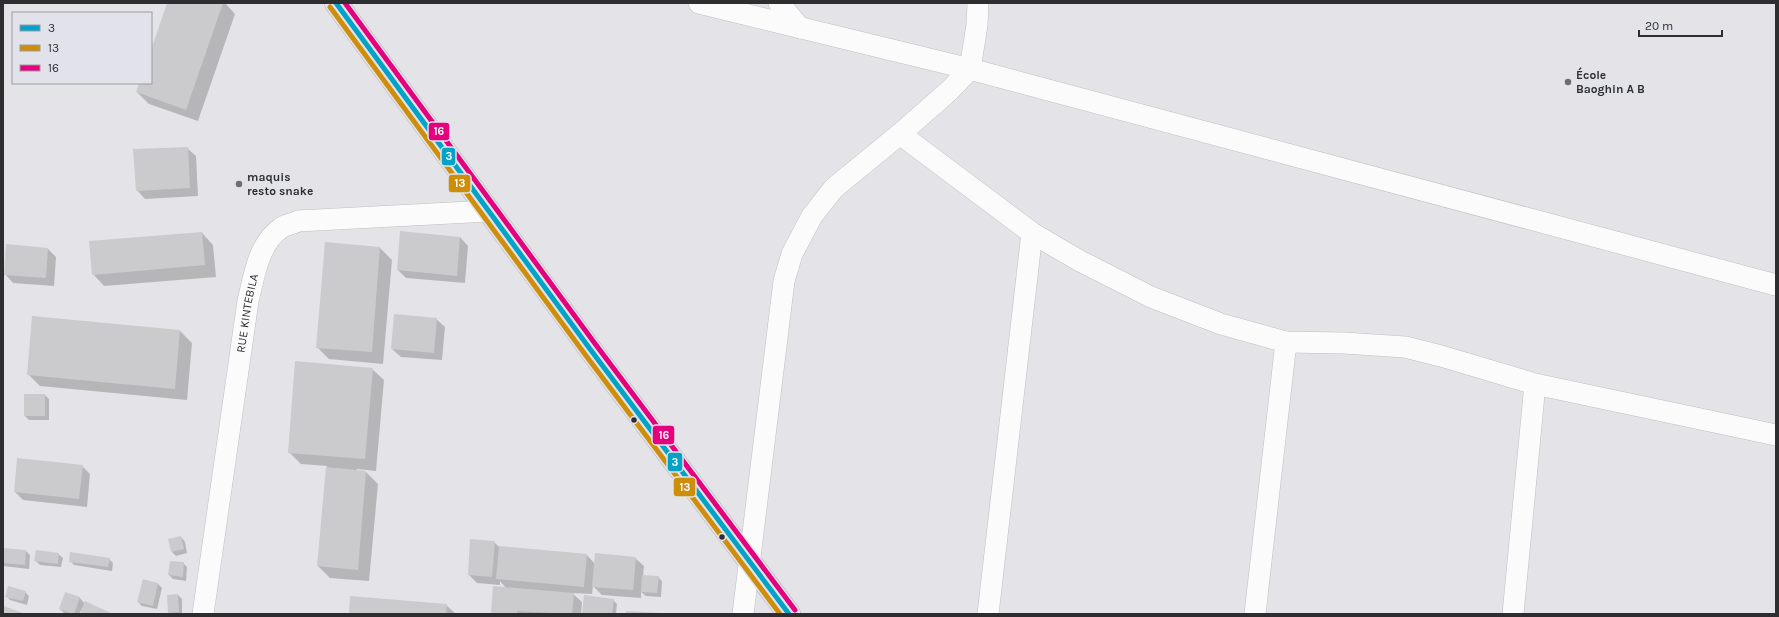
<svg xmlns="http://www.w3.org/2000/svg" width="1779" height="617" font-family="Karla,sans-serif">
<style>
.shadow{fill:#0003}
.building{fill:#cbcbce}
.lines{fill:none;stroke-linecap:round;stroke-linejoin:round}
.minor-casing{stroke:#bfbfc2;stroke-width:22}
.primary-casing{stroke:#c0c0c2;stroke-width:24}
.minor{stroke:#fbfbfc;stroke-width:21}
.primary{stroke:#f4f0ee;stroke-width:22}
.bus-1-casing{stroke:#e2e3ea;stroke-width:8}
.bus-2-casing{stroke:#e2e3ea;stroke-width:8}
.bus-3-casing{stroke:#e2e3ea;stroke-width:8}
.bus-1{stroke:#02a3c6;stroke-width:5}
.bus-2{stroke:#cf8e0a;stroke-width:5}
.bus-3{stroke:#e5007d;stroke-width:5}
.poi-dot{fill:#6e6e71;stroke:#e2e3ea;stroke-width:1.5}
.bus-dot{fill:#2e2e31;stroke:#e2e3ea;stroke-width:1.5}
.labels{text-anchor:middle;stroke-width:4;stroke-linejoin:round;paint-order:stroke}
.poi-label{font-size:12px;font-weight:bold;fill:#2e2e31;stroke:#e2e3ea;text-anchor:start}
.street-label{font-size:12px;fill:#2e2e31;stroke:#e2e3ea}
.line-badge{stroke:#e2e3ea;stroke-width:1.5}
.badge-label{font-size:11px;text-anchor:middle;font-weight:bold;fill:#fff}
</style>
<rect width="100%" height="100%" fill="#e4e4e8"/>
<path class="shadow" d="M168,3h57l10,11 -37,107 -49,-17 -12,-12 4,-9h10v-30z
M187,148l9,8 2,40 -53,3 -8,-9z
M202,233l11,12 3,32 -112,9 -11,-12z
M460,237l8,9 -3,37 -59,-5 -8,-8z
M326,243l54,5 12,12 -9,104 -54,-5 -12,-12z
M48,249l8,8 -2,29 -41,-3 -8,-9z
M33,317l147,14 12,12 -5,57 -147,-14 -12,-12z
M436,319l9,8 -3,33 -41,-3 -9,-8z
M372,369l12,11 -8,91 -19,-2 -1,2 10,1 12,12 -9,97 -39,-3 -12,-12 9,-100 -26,-2 -12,-12z
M45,395l4,4v21h-20l-4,-4z
M82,466l8,8 -3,33 -64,-7 -8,-8z
M181,537l4,5 2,11 -11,3 -4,-4z
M494,542l5,5 88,8 8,9 40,-6 9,8 -1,10 15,1 4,4 -1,16 -15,-1 -5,-4v6l-39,-3 -9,-9 -1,8 -20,-1 10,9 -1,12h-89l14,-26 -6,-7v4l-23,-2 -8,-8z
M3,549l23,2 4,4 -1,14 -26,-3z
M58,554l5,4 -2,9 -21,-2 -5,-5z
M109,559l4,4 -1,8 -38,-6 -4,-4z
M183,563l4,4 -1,14 -13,-2 -4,-4z
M143,580l15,4 4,4 -5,21 -15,-3 -4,-4z
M25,592l4,4 -2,9 -17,-5 -4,-4z
M66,594l14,4 5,6 26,10h-27l-3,-3 -2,3 -15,-1 -4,-4z
M178,595l4,4v15h-12l-1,-1z
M613,600l4,4 -1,10h-33z
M446,605l10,9h-106z"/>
<path class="building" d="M167,3h56l-37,107 -50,-18 3,-9h12v-33z
M188,147l2,41 -54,3 -3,-42z
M400,231l60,6 -3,39 -60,-6z
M202,232l3,33 -113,10 -3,-34z
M325,242l55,5 -8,105 -56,-4z
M6,244l42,4 -2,30 -42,-3z
M394,314l43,4 -3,35 -43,-4z
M32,316l148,14 -5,59 -148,-14z
M295,361l78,7 -8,91 -77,-6z
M24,394h21v22h-21z
M17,458l66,7 -4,34 -65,-7z
M326,467l40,4 -8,99 -41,-4z
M181,536l3,13 -13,3 -3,-13z
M470,539l25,2 -3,36 -24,-2z
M499,546l88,8 -3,33 -88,-8z
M3,548l23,2 -1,15 -22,-2z
M36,550l23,3 -1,11 -24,-3z
M70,552l40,6 -2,9 -39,-5z
M595,553l41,4 -3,33 -41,-3z
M170,561l14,1 -1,15 -15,-2z
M642,575l17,1 -2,17 -16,-1z
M143,579l15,4 -5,23 -16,-4z
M8,586l18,5 -3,10 -18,-4z
M493,586l81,7 -2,21 -55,-3v3h-26z
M65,592l15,5 -6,17 -15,-5z
M178,594l1,18 -11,1 -1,-18z
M584,595l30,4 -2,15h-30z
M350,596l97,8 -1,10h-97z
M85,601l28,13h-28l-5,-2z
M4,606l21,8h-22z
M626,611l36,2v1h-36z"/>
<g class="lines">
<g class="minor-casing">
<g id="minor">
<path d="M699,3l271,66 806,216"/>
<path d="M779,3l21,25"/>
<path d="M900,134l132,99 48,28 71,36 70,27 65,18 58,1 61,4 36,9 94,28 241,51"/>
<path id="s1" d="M203,614l45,-313c6,-24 10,-57 33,-73 4,-3 12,-4 17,-7l191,-10"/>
<path d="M743,614l41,-333 8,-27 20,-38 22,-28 66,-54 49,-43 21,-22 7,-44 1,-22"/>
<path d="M988,614l44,-381"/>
<path d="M1255,614l31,-272"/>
<path d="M1513,614l22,-230"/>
</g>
</g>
<g class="primary-casing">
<path id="primary" d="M336,3l254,346 199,265"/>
</g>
<use href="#minor" class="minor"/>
<use href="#primary" class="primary"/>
<g class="bus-1-casing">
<path id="bus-1" d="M336,3l254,346 199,265"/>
</g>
<g class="bus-2-casing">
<path id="bus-2" d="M330,7l254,346 196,261"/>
</g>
<g class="bus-3-casing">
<path id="bus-3" d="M345,3l251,342 199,265"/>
</g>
<use href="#bus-1" class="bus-1"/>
<use href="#bus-2" class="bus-2"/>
<use href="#bus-3" class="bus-3"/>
</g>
<g class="poi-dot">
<circle cx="1568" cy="82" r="4"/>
<circle cx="239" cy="184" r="4"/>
</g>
<g class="bus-dot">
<circle cx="634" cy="420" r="3.5"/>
<circle cx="722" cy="537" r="3.5"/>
</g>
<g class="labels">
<g class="poi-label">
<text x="1576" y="79">École<tspan x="1576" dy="14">Baoghin A B</tspan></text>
<text x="247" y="181">maquis<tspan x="247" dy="14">resto snake</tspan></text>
</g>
<g class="street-label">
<text dy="4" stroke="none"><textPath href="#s1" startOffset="304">RUE KINTEBILA</textPath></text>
</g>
</g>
<g class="line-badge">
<rect x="428" y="122" width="22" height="19" rx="4" fill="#e5007d"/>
<rect x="441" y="147" width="15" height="19" rx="4" fill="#02a3c6"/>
<rect x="448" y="174" width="23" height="19" rx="4" fill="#cf8e0a"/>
<rect x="652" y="425" width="23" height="20" rx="4" fill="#e5007d"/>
<rect x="667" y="452" width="16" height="20" rx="4" fill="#02a3c6"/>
<rect x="673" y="477" width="23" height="20" rx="4" fill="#cf8e0a"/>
</g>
<g class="badge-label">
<text x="439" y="135">16</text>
<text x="449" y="160">3</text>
<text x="460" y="187">13</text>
<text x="664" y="439">16</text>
<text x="675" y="466">3</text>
<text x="685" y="491">13</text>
</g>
<rect width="1779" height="617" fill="none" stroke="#2e2e31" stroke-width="8"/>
<rect x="12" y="12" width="140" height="72" fill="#e2e3ea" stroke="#9a9ba0"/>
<rect x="20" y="25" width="20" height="6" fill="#02a3c6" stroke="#9a9ba0"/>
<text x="48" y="32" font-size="12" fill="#2e2e31">3</text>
<rect x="20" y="45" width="20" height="6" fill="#cf8e0a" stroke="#9a9ba0"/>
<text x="48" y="52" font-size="12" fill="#2e2e31">13</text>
<rect x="20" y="65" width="20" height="6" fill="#e5007d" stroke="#9a9ba0"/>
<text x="48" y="72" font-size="12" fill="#2e2e31">16</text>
<path d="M1639 30v6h83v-6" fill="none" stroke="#2e2e31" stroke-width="2"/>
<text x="1645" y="30" font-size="12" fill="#2e2e31" stroke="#e2e3ea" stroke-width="3" paint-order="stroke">20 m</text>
</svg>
